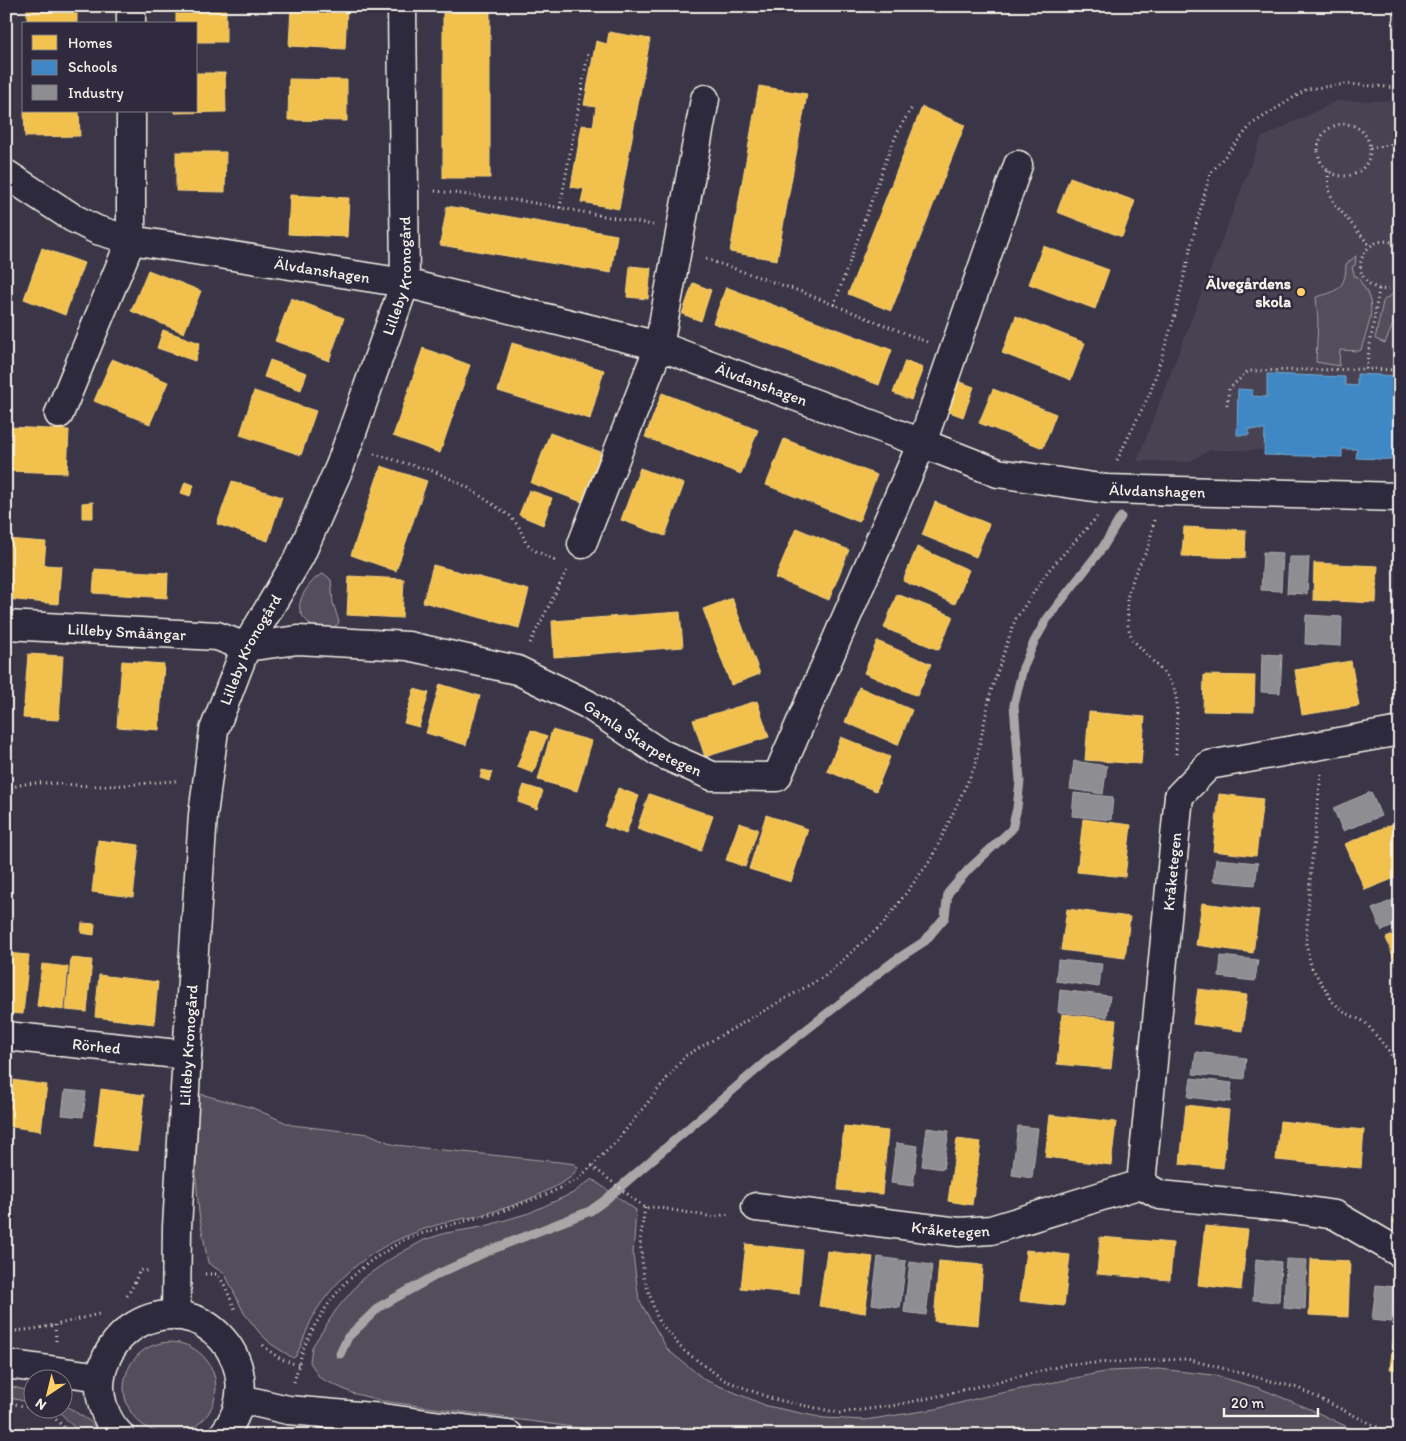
<svg xmlns="http://www.w3.org/2000/svg" width="1406" height="1441" font-family="Itim,sans-serif">
<style>
.built{fill:#484352}
.green{fill:#534e5c;stroke:#a4a0a2}
.homes{fill:#f2c14e;stroke:#f3cf7c}
.schools{fill:#3f88c5;stroke:#75a8d0}
.industry{fill:#8d8d92;stroke:#acabac}
.lines{fill:none;stroke-linecap:round;stroke-linejoin:round}
.stream{stroke:#aaa6a7;stroke-width:9}
.street-casing{stroke:#f4f1e8;stroke-width:31}
.secondary-casing{stroke:#f4f1e8;stroke-width:31}
.path{stroke:#f4f1e8;stroke-width:3;stroke-dasharray:1 4;stroke-linecap:butt}
.street{stroke:#2f2a3d;stroke-width:28}
.secondary{stroke:#2f2a3d;stroke-width:28}
.poi-dot{fill:#ffd166;stroke:#2f2a3d;stroke-width:2}
.labels{text-anchor:middle;stroke-width:5;stroke-linejoin:round;paint-order:stroke}
.street-label{font-size:16px;fill:#f4f1e8;stroke:#2f2a3d}
.poi-label{font-size:16px;font-weight:bold;fill:#f4f1e8;stroke:#2f2a3d;text-anchor:end}
</style>
<rect width="100%" height="100%" fill="#3b3647"/>
<filter id="ink" filterUnits="userSpaceOnUse"><feTurbulence type="fractalNoise" baseFrequency=".02" numOctaves="2"/><feDisplacementMap in="SourceGraphic" scale="10" xChannelSelector="R" yChannelSelector="G"/><feConvolveMatrix kernelMatrix="1 2 1 2 8 2 1 2 1" color-interpolation-filters="sRGB"/></filter>
<g filter="url(#ink)">
<path class="built" d="M1337,101h63v350l-190,-1 -22,12 -51,-1 124,-323z"/>
<path class="green" d="M1356,256l-1,9 -3,2 3,10 2,-1c4,7 10,14 12,22 6,15 -4,37 -8,52l-2,1 -19,-1 -1,16 -23,-4 2,-41 -2,-24c21,-5 30,-9 30,-33z
M1400,290v18l-15,35 -10,-4 8,-37 2,-3z
M322,574l5,2 4,4 2,23 6,19c-4,9 -19,6 -27,4 -5,-5 -11,-10 -12,-16 -3,-12 12,-31 22,-36z
M200,1094l53,14 38,17 78,9 26,11 164,17 16,2 3,4 -7,9 -6,4c-25,15 -53,26 -81,33 -10,4 -22,4 -33,7 -57,15 -102,39 -135,90 -8,14 -13,31 -20,45l-3,2 -22,-14 -12,-12 -15,-19 -19,-39 -17,-11 -9,-50 -3,-36 2,-74z
M592,1179l44,31 -3,45 6,45 29,50 37,30 62,26 57,12 41,2 71,-11 51,-13 122,-25 50,-2 54,6 46,13 51,21 54,26h-733l-248,-34 -31,-8 -32,-15 -10,-16 2,-15 24,-37 26,-31 30,-21 32,-18 22,-7 36,-6 47,-14 44,-20z
M124 1388a46 46 0 1 1 92 0a46 46 0 1 1-92 0Z
M6,1385l19,5 6,5 -3,7 -22,-5z
M63,1404l28,18 9,13h-19l-24,-26 5,-1z"/>
<path class="homes" d="M27,6h50v18h-50z
M176,6h50v36h-30v-18h-20z
M291,6l56,3 -2,40 -56,-3z
M443,6h47v172h-47z
M609,32l41,7 -31,170 -38,-7 3,-13 -13,-2 11,-62 11,2 3,-20 -12,-2 12,-64 11,3z
M196,73h29l1,39 -51,1v-2h21z
M289,79l58,1v41l-59,-1z
M759,86l48,8 -30,166 -47,-8z
M922,107l43,18 -74,186 -43,-17z
M24,111h55l1,25 -55,1z
M176,152h50l-1,40 -49,-1z
M1070,177l65,24 -13,36 -65,-25z
M290,195l59,3 -2,39 -59,-3z
M447,206l170,29 -6,38 -171,-28z
M1043,246l66,24 -14,39 -66,-25z
M42,248l42,15 -19,52 -41,-16z
M630,266l21,2 -3,31 -21,-2z
M148,270l53,21 -17,42 -53,-22z
M693,283l18,7 -10,31 -19,-7z
M726,287l166,63 -13,35 -166,-62z
M291,298l53,20 -15,43 -54,-20z
M1016,316l69,27 -14,37 -69,-27z
M163,330l37,13 -5,18 -38,-13z
M512,343l92,27 -14,49 -92,-28z
M423,348l47,17 -30,88 -47,-17z
M112,359l56,23 -18,42 -56,-23z
M270,360l37,13 -6,17 -37,-13z
M905,361l18,7 -12,32 -18,-7z
M955,380l19,7 -11,30 -19,-7z
M993,389l63,25 -13,34 -64,-25z
M254,391l62,20 -15,44 -61,-20z
M662,393l96,37 -17,44 -96,-37z
M9,427l60,3 -2,43 -60,-2z
M550,433l51,19 -19,50 -51,-19z
M784,439l93,36 -18,47 -93,-37z
M381,466l46,15 -31,90 -45,-16z
M640,468l44,16 -19,52 -44,-16z
M232,481l50,16 -14,44 -51,-17z
M185,482l9,3 -4,11 -9,-3z
M529,490l23,8 -9,27 -24,-10z
M93,502v16h-11v-15z
M935,502l54,22 -13,33 -54,-22z
M1184,527l62,3 -1,28 -63,-2z
M796,528l53,22 -20,50 -54,-22z
M6,539l40,3 -2,23 17,1 -3,38 -52,-5z
M917,547l52,23 -14,34 -52,-23z
M1314,563l64,3 -2,37 -63,-3z
M433,565l96,25 -10,38 -96,-26z
M95,569l73,4 -1,25 -74,-5z
M349,576l55,3 -2,39 -55,-3z
M897,594l56,22 -14,34 -55,-22z
M732,598l28,76 -29,11 -28,-76z
M680,612l3,35 -129,10 -2,-36z
M877,641l54,23 -14,32 -53,-23z
M28,654l35,2 -4,64 -36,-2z
M122,661l42,3 -5,66 -42,-3z
M1351,661l8,45 -57,9 -7,-45z
M1204,675l51,1 -1,36 -51,-1z
M440,684l40,12 -14,49 -40,-12z
M859,687l53,23 -14,35 -53,-23z
M414,689l15,4 -10,34 -15,-4z
M757,701l12,36 -64,20 -12,-37z
M1089,712l56,5 -4,47 -56,-4z
M531,730l16,6 -14,37 -16,-6z
M552,730l40,11 -15,50 -39,-11z
M841,737l49,20 -14,34 -49,-20z
M482,770l10,2 -3,9 -9,-3z
M524,785l19,6 -6,18 -19,-7z
M618,788l21,8 -13,38 -22,-8z
M649,794l64,22 -12,35 -64,-22z
M1219,794l44,5 -7,57 -43,-5z
M766,815l42,14 -17,53 -42,-13z
M1083,819l48,6 -6,52 -48,-5z
M1397,822l3,8v46l-35,14 -20,-46z
M739,823l19,6 -13,38 -19,-7z
M98,840l41,5 -6,52 -41,-5z
M1202,903l57,7 -6,43 -57,-8z
M1067,909l63,8 -5,41 -64,-8z
M82,923l13,1 -1,11 -13,-2z
M1400,932v42l-14,-36z
M6,953l23,2 -6,59 -17,-1z
M71,958l21,2 -5,52 -21,-2z
M42,964l26,3 -4,43 -27,-4z
M99,975l59,7 -4,42 -59,-7z
M1198,989l49,6 -5,36 -49,-7z
M1062,1014l54,6 -5,49 -54,-5z
M6,1079l41,6 -6,46 -35,-5z
M101,1089l43,6 -6,56 -44,-5z
M1186,1105l43,5 -6,58 -43,-4z
M1050,1115l66,7 -5,43 -66,-8z
M1280,1121l84,9 -3,38 -85,-8z
M844,1126l44,5 -6,63 -44,-4z
M957,1139l24,3 -9,63 -24,-4z
M1400,1211v15l-7,-4z
M1205,1226l43,4 -7,60 -43,-5z
M1100,1237l73,6 -3,37 -73,-6z
M746,1244l57,6 -4,44 -58,-6z
M1026,1250l44,5 -6,51 -44,-5z
M827,1251l46,6 -8,56 -46,-7z
M1311,1259l39,2 -2,56 -39,-2z
M939,1261l44,4 -5,60 -44,-4z
M1396,1317h4v53l-10,-1z"/>
<path class="schools" d="M1267,374l78,3v8l12,1v-12l43,2v84l-44,-2 1,-9h-15v8l-78,-2 1,-25 -16,-1v6h-12l1,-46 15,1 -1,6 15,1z"/>
<path class="industry" d="M1263,552l20,1 -2,38 -20,-1z
M1289,557h20l-2,37 -20,-1z
M1306,615l36,2 -1,29 -36,-2z
M1262,654l20,1 -2,38 -19,-1z
M1074,761l33,5 -4,28 -33,-5z
M1371,792l10,24 -38,15 -10,-23z
M1074,793l39,4 -2,23 -39,-4z
M1216,859l42,4 -3,22 -42,-4z
M1400,897v26l-18,8 -10,-22z
M1221,956l37,4 -3,21 -36,-4z
M1058,960l44,4 -3,23 -43,-6z
M1060,990l50,6 -3,21 -49,-5z
M1196,1052l50,6 -2,21 -51,-5z
M1191,1078l41,5 -2,19 -42,-5z
M65,1090l21,2 -3,25 -21,-2z
M1018,1126l20,2 -6,50 -20,-3z
M927,1128l22,3 -6,38 -21,-3z
M896,1143l22,3 -5,40 -22,-3z
M878,1257l28,4 -6,47 -28,-4z
M1256,1259l25,3 -2,40 -26,-2z
M1286,1259l21,1 -2,50 -21,-2z
M910,1262l22,3 -6,50 -22,-3z
M1376,1285l19,2 -4,35 -19,-2z"/>
<g class="lines">
<path class="stream" d="M340,1354l8,-17 31,-30 61,-34 53,-24 97,-38 14,-10 165,-142 125,-98 31,-20 20,-24 3,-24 21,-24 43,-40 5,-21 3,-27 -6,-76 9,-37 11,-26 13,-23 56,-72 18,-30"/>
<g class="street-casing">
<g id="street">
<path d="M131,24v-18"/>
<path id="s1" d="M6,174l67,44 24,12 34,10 274,43 254,63 263,97 76,30 109,16 293,8"/>
<path d="M59,414l72,-174v-129"/>
<path d="M582,544l77,-198 46,-247"/>
<path id="s2" d="M6,625l211,11 29,11 52,-7 110,6 109,24 70,34 73,49 52,23 65,1 145,-334 96,-278"/>
<path id="s3" d="M6,1036l181,19"/>
<path id="s4" d="M1141,1184l38,-388 30,-31 191,-34"/>
<path id="s5" d="M756,1207l203,25 32,-2 150,-46 19,11 121,12 54,8 65,38"/>
<path id="s6" d="M176,1316l1,-89 10,-172 16,-240 11,-85 32,-83 54,-91 40,-90 65,-183 -3,-277"/>
</g>
</g>
<g class="secondary-casing">
<path id="secondary" d="M6,1364l95,13
M241,1399l47,11 95,8 126,17
M120,1435c-16,-16 -24,-42 -18,-64 4,-17 14,-32 29,-43 68,-46 145,40 92,107"/>
</g>
<path class="path" d="M1318 150a26 26 0 1 1 52 0a26 26 0 1 1-52 0Z
M1370,148l30,-5
M1328,171l1,19 5,13 36,43
M435,191l88,10 130,24
M560,208l28,-154
M1400,246c-33,-20 -57,29 -23,42 8,3 16,1 23,-3
M706,259l96,33 125,50
M1379,289l-13,80 34,1
M834,305l55,-153 11,-25 13,-21
M1227,405l2,-16 19,-18 118,-2
M374,454l62,18 31,15 43,29 9,11 7,16 10,8 18,9 3,-3
M1117,460l33,-67 24,-74 21,-90 15,-55 42,-50 55,-35 40,-5 53,4
M1154,520l-5,26 -14,27 -8,25 1,28 4,13 34,36 8,13 3,14 -1,55
M530,643l38,-75
M1321,774l-10,94 -5,75 5,23 22,36 11,10 21,10 24,29 11,21
M6,790c28,-14 63,-3 93,-4 26,0 52,-4 78,-5
M592,1166l53,42 10,-1 58,10 15,-3
M645,1208l-5,33 4,37 14,42 25,30 41,30 49,19 67,14 51,-7 52,-11 126,-31 118,-5 111,29 96,47
M205,1274h12l7,10 11,25
M127,1296l5,-8 8,-18 7,1
M6,1332l27,-3 22,-4
M56,1341l-1,-16 44,-11
M263,1345c11,11 20,16 36,20
M294,1382l9,-33 12,-24 14,-22 15,-19 25,-22 36,-23 44,-14 48,-12 53,-20 28,-14 38,-37 69,-86 140,-80 59,-53 48,-65 43,-92 16,-75 24,-71 33,-49 49,-54
M6,1402l26,6
M34,1408c16,4 26,14 36,27"/>
<use href="#street" class="street"/>
<use href="#secondary" class="secondary"/>
</g>
</g>
<circle class="poi-dot" cx="1301" cy="292" r="5"/>
<g class="labels">
<g class="street-label">
<text dy="6" stroke="none"><textPath href="#s1" startOffset="336">Älvdanshagen</textPath></text>
<text dy="6" stroke="none"><textPath href="#s6" startOffset="1081">Lilleby Kronogård</textPath></text>
<text dy="6" stroke="none"><textPath href="#s1" startOffset="791">Älvdanshagen</textPath></text>
<text dy="6" stroke="none"><textPath href="#s1" startOffset="1204">Älvdanshagen</textPath></text>
<text dy="6" stroke="none"><textPath href="#s2" startOffset="121">Lilleby Småängar</textPath></text>
<text dy="6" stroke="none"><textPath href="#s6" startOffset="676">Lilleby Kronogård</textPath></text>
<text dy="6" stroke="none"><textPath href="#s2" startOffset="660">Gamla Skarpetegen</textPath></text>
<text dy="6" stroke="none"><textPath href="#s4" startOffset="314">Kråketegen</textPath></text>
<text dy="6" stroke="none"><textPath href="#s3" startOffset="91">Rörhed</textPath></text>
<text dy="6" stroke="none"><textPath href="#s6" startOffset="271">Lilleby Kronogård</textPath></text>
<text dy="6" stroke="none"><textPath href="#s5" startOffset="196">Kråketegen</textPath></text>
</g>
<g class="poi-label">
<text x="1291" y="289">Älvegårdens<tspan x="1291" dy="18">skola</tspan></text>
</g>
</g>
<rect width="1406" height="1441" fill="none" stroke="#2f2a3d" stroke-width="25"/>
<rect x="12" y="12" width="1381" height="1416" fill="none" stroke="#f4f1e8" stroke-width="2" filter="url(#ink)"/>
<rect x="22" y="22" width="175" height="90" fill="#2f2a3d" stroke="#7e7a81"/>
<rect x="32" y="35" width="25" height="15" fill="#f2c14e" stroke="#7e7a81"/>
<text x="68" y="48" font-size="15" fill="#f4f1e8">Homes</text>
<rect x="32" y="60" width="25" height="15" fill="#3f88c5" stroke="#7e7a81"/>
<text x="68" y="72" font-size="15" fill="#f4f1e8">Schools</text>
<rect x="32" y="85" width="25" height="15" fill="#8d8d92" stroke="#7e7a81"/>
<text x="68" y="98" font-size="15" fill="#f4f1e8">Industry</text>
<g transform="translate(48 1394) rotate(215)"><circle r="24" fill="#2f2a3d" stroke="#7e7a81"/>
<path d="M0-4L9 19L0 12L-9 19Z" fill="#ffd166"/>
<text y="-8" font-size="14" font-weight="bold" text-anchor="middle" fill="#f4f1e8">N</text>
</g>
<path d="M1224 1408v8h94v-8" fill="none" stroke="#f4f1e8" stroke-width="2.5"/>
<text x="1231" y="1408" font-size="15" fill="#f4f1e8" stroke="#2f2a3d" stroke-width="4" paint-order="stroke">20 m</text>
</svg>
